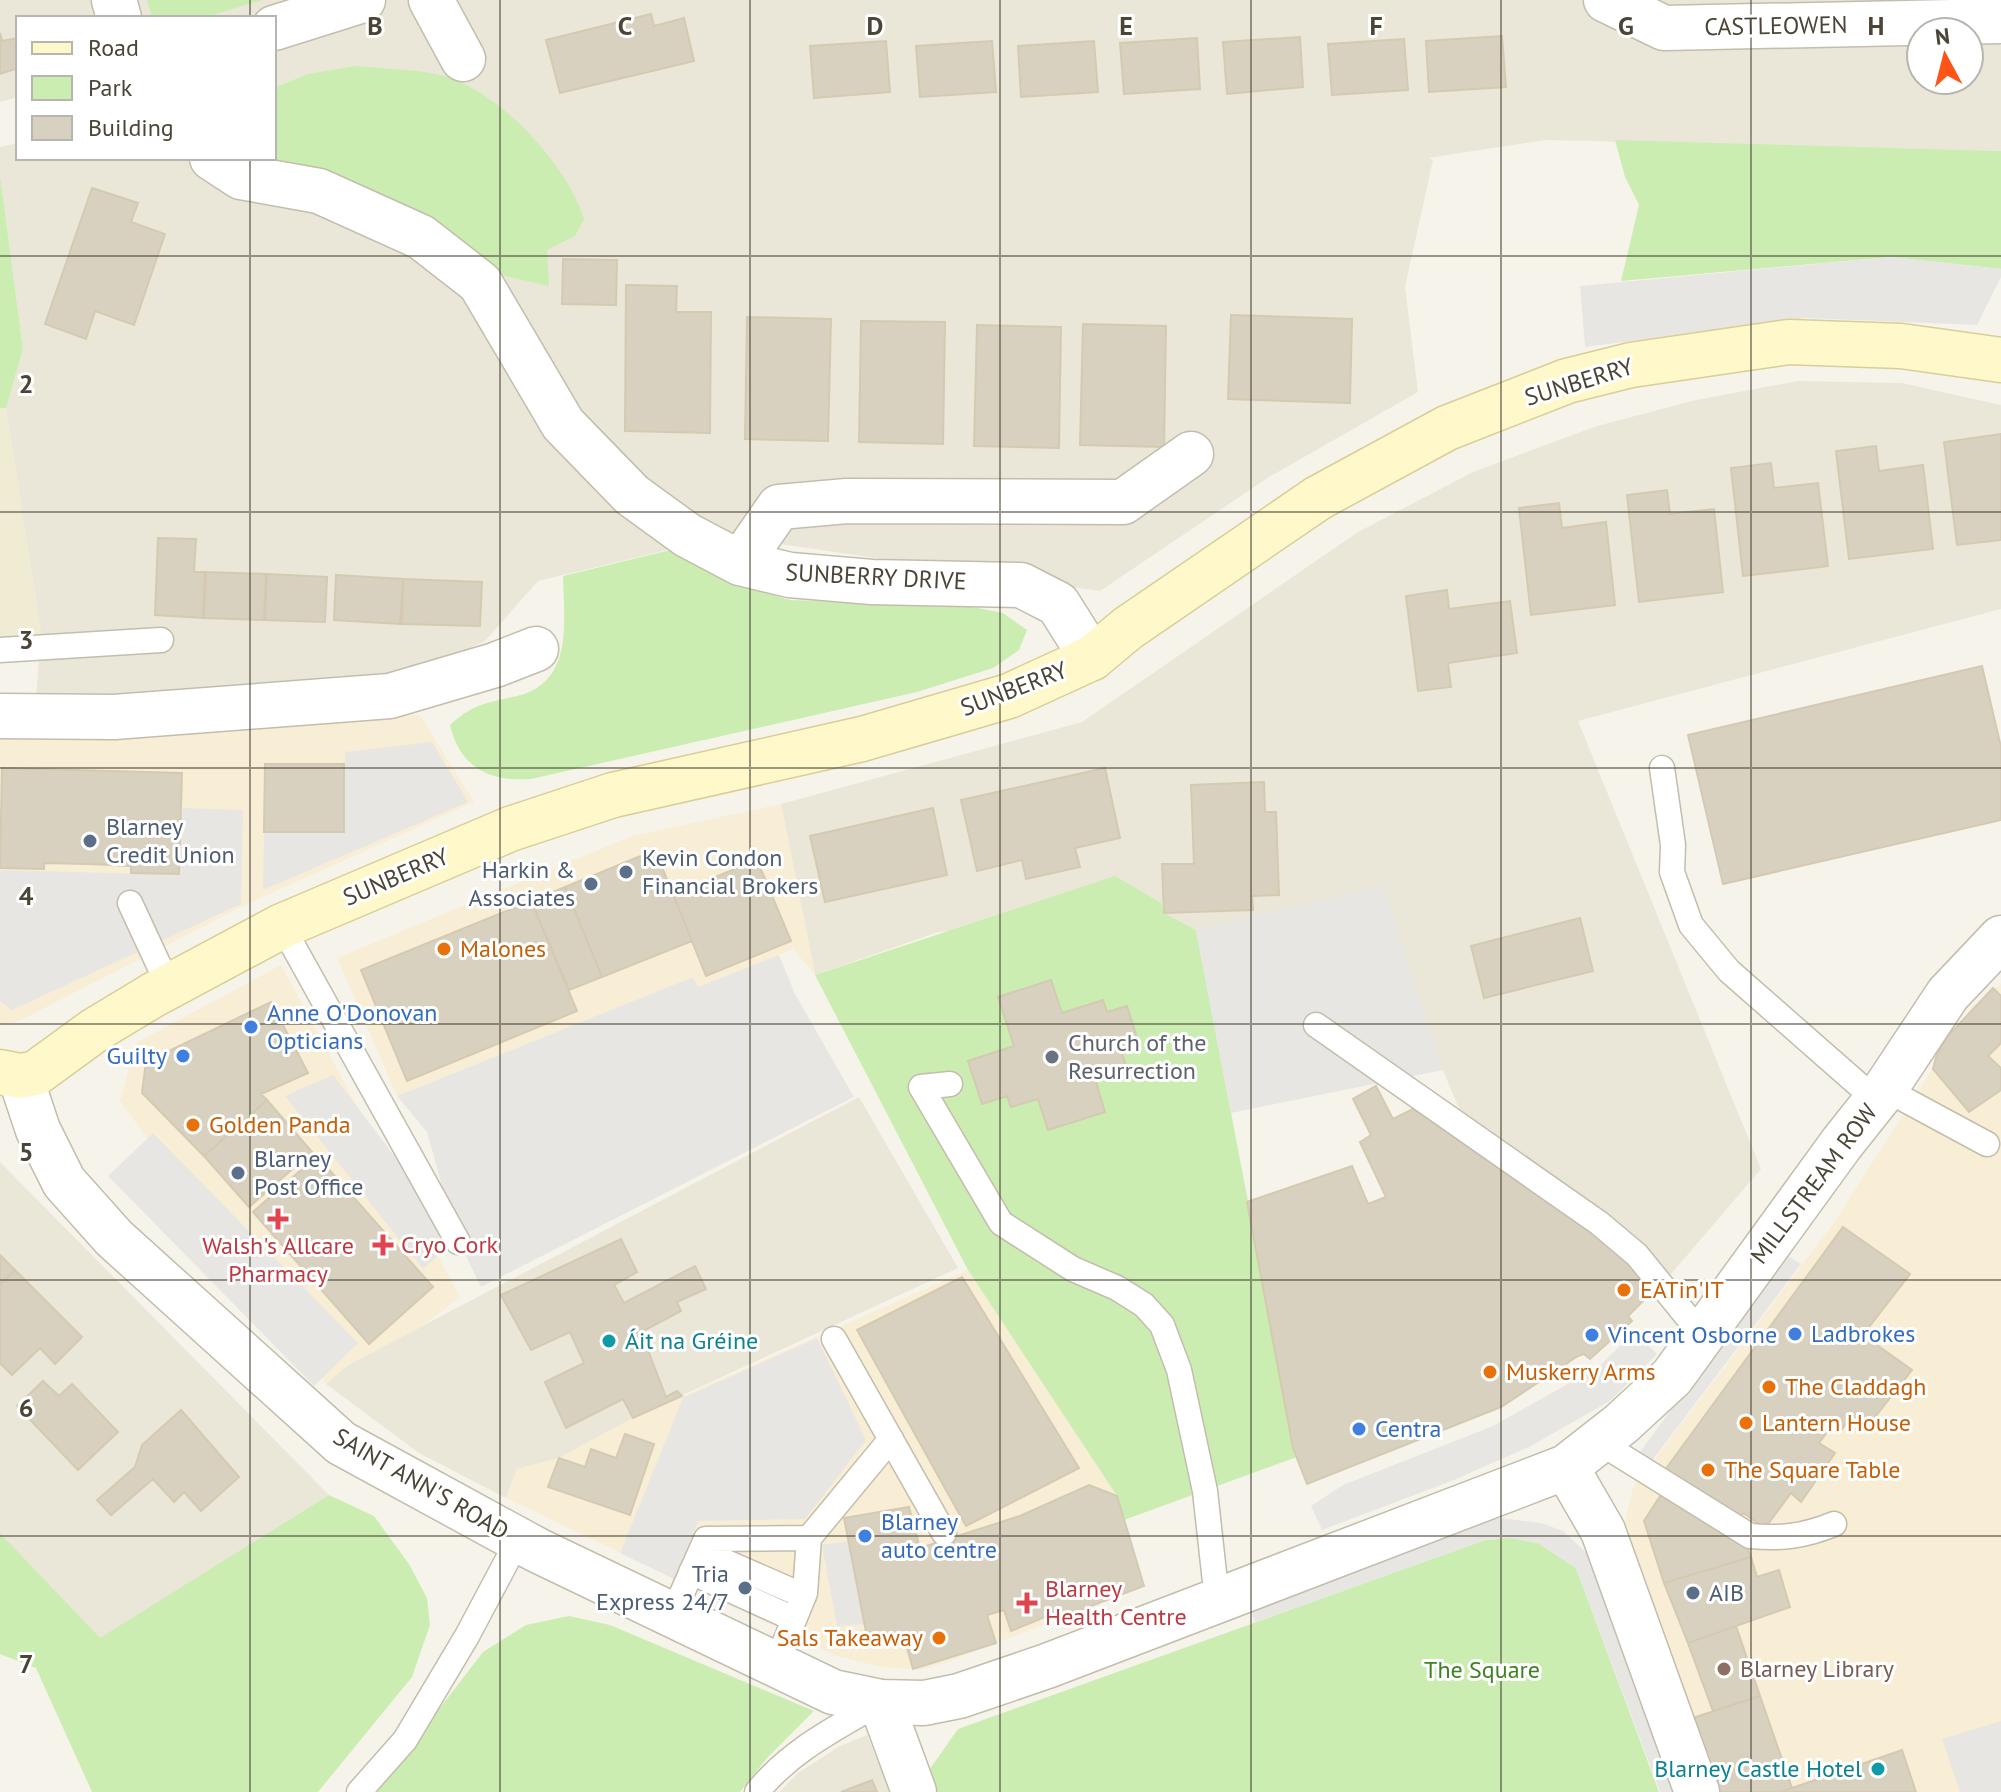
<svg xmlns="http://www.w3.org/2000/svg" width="2001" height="1792" font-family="'PT Sans',sans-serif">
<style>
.residential{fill:#eae7d8;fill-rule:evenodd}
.commercial{fill:#f8edd5}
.education{fill:#f0ebd3}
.green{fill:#cbedb1}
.parking{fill:#e8e6e2}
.building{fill:#d9d1bf;stroke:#d4cab1;stroke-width:2}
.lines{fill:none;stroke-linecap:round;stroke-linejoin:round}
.service-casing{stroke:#c3bdac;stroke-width:27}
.minor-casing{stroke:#c3bdac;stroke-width:47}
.tertiary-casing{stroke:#c3bdac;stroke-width:47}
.secondary-casing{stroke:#d9ce97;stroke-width:47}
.service{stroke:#fff;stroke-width:24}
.minor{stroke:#fff;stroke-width:44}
.tertiary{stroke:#fff;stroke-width:44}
.secondary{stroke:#fff8cb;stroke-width:44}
.grid{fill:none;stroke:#4b4537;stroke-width:2;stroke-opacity:0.55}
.service-dot{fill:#5c6f8a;stroke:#fff;stroke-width:3}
.food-dot{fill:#e8710a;stroke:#fff;stroke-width:3}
.shop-dot{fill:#3f7fe0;stroke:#fff;stroke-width:3}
.worship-dot{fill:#6b7280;stroke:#fff;stroke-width:3}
.health-dot{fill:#e0444e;stroke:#fff;stroke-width:3}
.culture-dot{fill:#0f9aa8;stroke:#fff;stroke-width:3}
.education-dot{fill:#8d6e63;stroke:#fff;stroke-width:3}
.labels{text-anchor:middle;stroke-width:6;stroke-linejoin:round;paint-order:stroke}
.street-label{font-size:24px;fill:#4b4537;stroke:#fff}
.service-label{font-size:24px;fill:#4e5e75;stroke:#fff;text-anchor:start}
.food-label{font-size:24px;fill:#c56008;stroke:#fff;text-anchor:start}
.shop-label{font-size:24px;fill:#366cbe;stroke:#fff;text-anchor:start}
.worship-label{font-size:24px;fill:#5b616d;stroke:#fff;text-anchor:start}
.health-label{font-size:24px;fill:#be3a42;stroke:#fff;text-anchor:start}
.culture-label{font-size:24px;fill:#0d838f;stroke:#fff;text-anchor:start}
.education-label{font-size:24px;fill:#785e54;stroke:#fff;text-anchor:start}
.park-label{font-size:24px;fill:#3e8225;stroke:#fff}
.grid-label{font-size:26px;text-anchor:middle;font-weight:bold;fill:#4b4537;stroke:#fff;stroke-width:6;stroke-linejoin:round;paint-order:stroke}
</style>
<rect width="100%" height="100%" fill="#f6f4ea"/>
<path class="residential" d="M0,0h2001v151l-455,-11 -118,18 5,2 -28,127 13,105 -149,85 -169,114 -374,-55 -188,45 -53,60 -97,45 -352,12 5,-64 -35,-226 17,-59 -23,-174v-28l18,-4v15h256v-140h-256v79l-18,5zM1921,32h48v48h-48z
M1798,381l104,2 99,22v204l-423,112 183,448 -95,111 -203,-162 -24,-57 -57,-174 -186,43 -32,-17 -226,19 -123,43 -34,-171 301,-82 276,-190 115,-60 124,-46 99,-26z
M859,1097l99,171 -325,150 -74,40 -42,11 -11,29 -87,-45 -93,-69 22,-19z
M0,1162l329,333 -229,144 -100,-106z
M867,1735l23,57h-111l19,-19 42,-27z"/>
<path class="commercial" d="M420,715l54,87 -225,101 -228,117 -21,5v-291z
M781,804l34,171 -22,-26 -95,39 -5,-11 -296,119 -60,-138 295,-122z
M281,965l179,332 -39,30 -73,38 -22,19 -206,-283 16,-58z
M2001,984v808h-281l-95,-270 8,-34 202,-267 137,-214z
M968,1270l149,226 27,90 -199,77 -25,7 -38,-3 -46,-11 -330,-158 11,-29 42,-11 74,-40z"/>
<path class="education" d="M0,408h6l35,226 -41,4z"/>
<path class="green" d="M147,0h115l-59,18h-51z
M356,66c26,3 54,3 80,8 58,11 131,89 148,145l-9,17 -28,14 2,36 -57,-13 -259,-115h41v-70l34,-14z
M1615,140l386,11v118l-110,-12 -270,24 18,-76 -14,-28z
M0,175l23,174 -17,59h-6z
M683,547l45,34 62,19 178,6 35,7 24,17 -8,20 -26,18 -76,24 -386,87c-41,3 -71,-11 -81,-54 23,-21 37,-22 67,-29 57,-13 47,-75 46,-120z
M1115,876l46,27 3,10 32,17 101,527 -173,63 -7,-24 -149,-226 -153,-295z
M329,1495l45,21 35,48 18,34 3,27 -18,52 -94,115h-226l-56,-124 -36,-14v-121l100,105z
M1510,1538l28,5 38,25 83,224h-726l-6,-19 31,-44 527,-189z
M569,1616l41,9 204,86 -47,47 -27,34h-365l108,-140 43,-27z"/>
<path class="parking" d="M1891,257l110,12v8l-24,48 -171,-7 -221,29 -5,-61z
M432,742l36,60 -205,88 1,-58h80l1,-80z
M182,808l61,2 -2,94 -229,106 -12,-9v-131l180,5z
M1383,886l60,184 -212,43 -35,-183z
M779,955l16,39 59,103 -373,190 -24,-49 -34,31 -138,-173 48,-21 123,162 -29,-105 -30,-36 296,-119 5,10z
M153,1133l205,210 -44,43 -206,-210z
M1785,1254l16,10 -150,198 -11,-10z
M1635,1332l22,22 -47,47 -81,46 -75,33 -132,50 -11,-24 32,-21 150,-59 105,-59z
M817,1338l49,102 -61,79 -107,2 -24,58 -54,-26 63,-155z
M1500,1518l41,5 22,8 28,26 90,235h-21l-84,-224 -38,-25 -28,-5 -25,2 -230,82 -9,-25 230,-76z
M849,1541l16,83 -28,2 -15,-81z
M2001,1721v71h-41l-18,-53z"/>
<path class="building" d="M651,14l3,12 30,-8 10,43 -134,32 -14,-53z
M0,33l2,8 16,-3v30l-18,6z
M1502,36l4,51 -77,5 -3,-51z
M1300,37l3,50 -76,7 -4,-52z
M1197,38l3,51 -76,5 -4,-51z
M1404,39l4,51 -76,5 -4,-51z
M886,41l4,51 -76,6 -4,-52z
M992,41l4,51 -76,5 -4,-51z
M1094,41l4,51 -77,5 -3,-51z
M92,188l46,15 -7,19 34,12 -31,91 -39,-14 -9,28 -41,-15z
M563,259l54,1 -1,45 -54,-1z
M626,285l51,1 -1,26h35l-1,121 -85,-2z
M1231,315l121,4 -2,84 -122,-4z
M747,317l84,2 -3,122 -83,-2z
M861,321l84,1 -2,122 -84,-2z
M1083,324l83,2 -2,121 -84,-2z
M977,325l84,2 -2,121 -85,-2z
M2001,434v106l-44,5 -13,-103z
M1876,446l3,25 44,-6 10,84 -84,10 -13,-108z
M1771,463l3,25 44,-5 10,83 -85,10 -12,-108z
M1667,490l3,24 44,-5 9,83 -84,10 -12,-107z
M1559,503l3,25 44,-6 9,83 -84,10 -12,-107z
M158,538l38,1 -2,33h11l-2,46 -48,-3z
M206,572l60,2 -2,46 -60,-2z
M267,574l60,3 -2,45 -60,-2z
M336,575l67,4 -3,45 -66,-4z
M403,579l79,3 -2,44 -78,-2z
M1447,590l2,19 61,-8 7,52 -69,10 3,24 -33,4 -12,-95z
M1982,666l19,81v73l-278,64 -35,-149z
M265,764h79v68h-80z
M2,768l180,5 -3,101 -48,-1v-7l-43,-2 -44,-1v6l-44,-1z
M1105,768l15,70 -45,10 5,19 -54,12 -4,-19 -45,11 -16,-71z
M1264,782l1,30h11l3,83 -27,1 1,14 -89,3 -2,-49h32l-3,-79z
M933,808l14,67 -122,27 -15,-66z
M655,850l37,91 -90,36 -37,-90z
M757,860l34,81 -85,35 -33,-82z
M565,887l37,90 -33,13 -38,-89z
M531,901l46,110 -170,70 -46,-111z
M1580,918l13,53 -109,27 -13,-52z
M1051,980l11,33 41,-13 4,12 20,-6 13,41 -18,6 5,16 -32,10 10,33 -57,18 -10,-31 -27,8 -4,-11 -25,8 -14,-43 46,-15 -16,-49z
M1993,988l8,8v47l-13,13 13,12v22l-32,22 -36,-43 3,-12 10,-19z
M271,1002l37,71 -47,21 6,6 -63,56 -62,-63 4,-31z
M1376,1086l17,33 22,-11 219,149 14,39 -20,20 4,5 -42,38 -6,-5 -6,2 -77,51 -194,77 -14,-36 -46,-246 105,-36 16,38 18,-7 -26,-55 11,-7 -18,-36z
M267,1100l45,52 -63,55 -45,-51z
M317,1156l116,131 -64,57 -116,-132z
M1843,1227l67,47 -47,61 49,35 -44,56 -16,-11 -12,17 -9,-5 -12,16 16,10 -34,49 -10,-9 -26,35 -22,-15 -7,6 -71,-49z
M621,1239l16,33 -23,13 10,18 71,-37 11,23 -29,13 4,9 -40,21 25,65 11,-6 5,5 -49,22 -10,-19 -57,29 -21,-46 39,-19 -14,-31 -39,18 -30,-55z
M0,1255l15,15 -15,15z
M15,1270l67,67 -27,27 -15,-16 -28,27 -12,-12v-78z
M962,1277l117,191 -113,58 -109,-196z
M43,1381l16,15 13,-12 46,48 -40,38 -61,-64z
M181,1410l58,67 -38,34 -17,-19 -10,10 -21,-23 -42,36 -14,-15 38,-33 7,-22z
M625,1434l29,10 -24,71 -82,-28 11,-29 26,9 6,-18 25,9z
M1089,1485l28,11 27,90 -79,30 -8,-4 -46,19 -7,-21 -17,5 9,28 -83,26 -10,-35 -37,-2 -22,-114 65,-11 11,41 100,-32z
M1664,1490l78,45 9,22 -87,26 -20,-62z
M1751,1557l6,20 22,-7 11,37 -102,36 -24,-60z
M1736,1626l24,70 -47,15 -25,-68z
M1760,1696l32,92 -12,4h-61l-26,-74z
M1902,1750l14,42h-136l12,-4z
M872,1780l5,12h-36z"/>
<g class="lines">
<g class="service-casing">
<path id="service" d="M0,650l161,-10
M1662,768l11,77 -1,27 19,53 38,46 147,129
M130,903l39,84
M282,926l176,316
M1316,1025l283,198 38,32 65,80
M950,1084l-29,3 80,136 72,46 44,19 27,17 18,20 17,45 26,121 12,109
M1885,1089l102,55
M834,1339l110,194
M1599,1442l151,94c31,3 55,0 84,-12
M701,1551l103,45
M691,1572l103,47
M672,1616l34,-77 103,-1
M776,1664l29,-71 4,-55 82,-99
M359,1792l46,-52 62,-104 51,-96
M757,1792c33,-41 77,-63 122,-89"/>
</g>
<g class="minor-casing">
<path id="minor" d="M114,0l5,18
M431,0l32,59
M1606,0l58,28 337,-7
M274,28l89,-28
M212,158l29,19 78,14 102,46 59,46 83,141 69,71 55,40 53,28 50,12 82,7 149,3 37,19 34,54
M740,563l39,-56 68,-6 276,1 68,-48
M0,716l114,1 276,-21 105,-31 41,-16
M881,1702l33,90"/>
</g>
<g class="tertiary-casing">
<path id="tertiary" d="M20,1076l18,54 26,52 50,56 227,205 196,107 296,142 48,10 43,1 35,-7 88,-30 519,-199 55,-43 51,-47 170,-234 43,-54 63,-95 53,-56
M1566,1467l37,64 94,261"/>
</g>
<g class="secondary-casing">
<path id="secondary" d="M0,1072l20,4 16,-3 59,-43 58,-35 129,-69 228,-97 103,-34 249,-56 147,-43 83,-38 36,-30 190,-130 129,-70 120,-47 64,-16 158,-23 112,4 100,14"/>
</g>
<use href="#service" class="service"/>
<use href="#minor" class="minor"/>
<use href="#tertiary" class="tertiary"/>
<use href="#secondary" class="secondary"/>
</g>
<path class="grid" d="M250,0v18M500,0v1792M750,0v1792M1000,0v1792M1251,0v1792M1501,0v1792M1751,0v1792M250,158v1634M0,256h2001M0,512h2001M0,768h2001M0,1024h2001M0,1280h2001M0,1536h2001"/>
<g class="service-dot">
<circle cx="90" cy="841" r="8"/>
<circle cx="626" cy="872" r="8"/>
<circle cx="591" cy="884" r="8"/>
<circle cx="238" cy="1173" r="8"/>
<circle cx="745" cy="1588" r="8"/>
<circle cx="1693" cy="1593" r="8"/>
</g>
<g class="food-dot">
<circle cx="444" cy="949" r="8"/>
<circle cx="193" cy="1125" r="8"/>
<circle cx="1624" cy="1290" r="8"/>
<circle cx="1490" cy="1372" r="8"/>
<circle cx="1769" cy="1387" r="8"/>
<circle cx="1746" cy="1423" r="8"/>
<circle cx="1708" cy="1470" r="8"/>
<circle cx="939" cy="1638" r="8"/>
</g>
<g class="shop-dot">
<circle cx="251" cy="1027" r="8"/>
<circle cx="183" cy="1056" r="8"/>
<circle cx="1795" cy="1334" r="8"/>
<circle cx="1592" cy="1335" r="8"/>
<circle cx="1359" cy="1429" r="8"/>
<circle cx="865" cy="1536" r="8"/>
</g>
<circle class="worship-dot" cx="1052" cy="1057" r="8"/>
<g class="health-dot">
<path d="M274 1207h8v8h8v8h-8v8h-8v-8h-8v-8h8z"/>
<path d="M379 1233h8v8h8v8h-8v8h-8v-8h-8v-8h8z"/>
<path d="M1023 1591h8v8h8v8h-8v8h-8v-8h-8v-8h8z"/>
</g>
<g class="culture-dot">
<circle cx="609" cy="1341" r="8"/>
<circle cx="1878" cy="1769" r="8"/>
</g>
<circle class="education-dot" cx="1724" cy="1669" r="8"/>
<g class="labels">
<g class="street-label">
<text transform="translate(1776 26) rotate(-1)" y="8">CASTLEOWEN</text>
<text transform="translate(1579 382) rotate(-17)" y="8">SUNBERRY</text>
<text transform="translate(876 577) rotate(3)" y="8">SUNBERRY DRIVE</text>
<text transform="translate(1014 689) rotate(-21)" y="8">SUNBERRY</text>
<text transform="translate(396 877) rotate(-23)" y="8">SUNBERRY</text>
<text transform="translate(1814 1184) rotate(-53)" y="8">MILLSTREAM ROW</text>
<text transform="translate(421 1484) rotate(30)" y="8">SAINT ANN'S ROAD</text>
</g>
<g class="service-label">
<text x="106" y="835">Blarney<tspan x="106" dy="28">Credit Union</tspan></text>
<text x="642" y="866">Kevin Condon<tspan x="642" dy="28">Financial Brokers</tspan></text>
<text x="575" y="878" text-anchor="end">Harkin &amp;<tspan x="575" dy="28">Associates</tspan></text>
<text x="254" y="1167">Blarney<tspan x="254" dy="28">Post Office</tspan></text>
<text x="729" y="1582" text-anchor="end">Tria<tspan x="729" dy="28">Express 24/7</tspan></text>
<text x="1709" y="1601">AIB</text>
</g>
<g class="food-label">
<text x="460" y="957">Malones</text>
<text x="209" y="1133">Golden Panda</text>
<text x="1640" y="1298">EATin'IT</text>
<text x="1506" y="1380">Muskerry Arms</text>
<text x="1785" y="1395">The Claddagh</text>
<text x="1762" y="1431">Lantern House</text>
<text x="1724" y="1478">The Square Table</text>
<text x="923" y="1646" text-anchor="end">Sals Takeaway</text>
</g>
<g class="shop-label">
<text x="267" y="1021">Anne O'Donovan<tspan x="267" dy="28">Opticians</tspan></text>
<text x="167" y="1064" text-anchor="end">Guilty</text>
<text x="1811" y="1342">Ladbrokes</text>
<text x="1608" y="1343">Vincent Osborne</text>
<text x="1375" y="1437">Centra</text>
<text x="881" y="1530">Blarney<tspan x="881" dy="28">auto centre</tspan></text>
</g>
<g class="worship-label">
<text x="1068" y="1051">Church of the<tspan x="1068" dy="28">Resurrection</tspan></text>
</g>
<g class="health-label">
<text x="401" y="1253">Cryo Cork</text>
<text x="278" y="1254" text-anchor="middle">Walsh's Allcare<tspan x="278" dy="28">Pharmacy</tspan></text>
<text x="1045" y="1597">Blarney<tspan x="1045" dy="28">Health Centre</tspan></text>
</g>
<g class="culture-label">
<text x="625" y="1349">Áit na Gréine</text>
<text x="1862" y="1777" text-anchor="end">Blarney Castle Hotel</text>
</g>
<g class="education-label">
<text x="1740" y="1677">Blarney Library</text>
</g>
<g class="park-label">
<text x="1482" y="1678">The Square</text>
</g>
</g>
<g class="grid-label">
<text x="375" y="35">B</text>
<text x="625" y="35">C</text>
<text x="875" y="35">D</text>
<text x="1126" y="35">E</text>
<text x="1376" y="35">F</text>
<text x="1626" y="35">G</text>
<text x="1876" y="35">H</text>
<text x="26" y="393">2</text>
<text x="26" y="649">3</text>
<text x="26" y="905">4</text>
<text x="26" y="1161">5</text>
<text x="26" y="1417">6</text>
<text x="26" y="1673">7</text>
</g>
<rect x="16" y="16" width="260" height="144" fill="#ffffff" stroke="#b7b5af" stroke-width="2"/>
<rect x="32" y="42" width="40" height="12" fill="#fff8cb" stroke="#b7b5af" stroke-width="2"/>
<text x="88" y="56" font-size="24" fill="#4b4537">Road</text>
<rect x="32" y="76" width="40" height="24" fill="#cbedb1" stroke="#b7b5af" stroke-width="2"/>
<text x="88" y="96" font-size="24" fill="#4b4537">Park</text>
<rect x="32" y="116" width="40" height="24" fill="#d9d1bf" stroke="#b7b5af" stroke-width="2"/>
<text x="88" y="136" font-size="24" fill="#4b4537">Building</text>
<g transform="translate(1945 56) rotate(353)"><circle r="38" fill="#ffffff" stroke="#b7b5af" stroke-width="2"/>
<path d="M0-6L14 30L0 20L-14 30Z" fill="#ff5418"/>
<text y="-12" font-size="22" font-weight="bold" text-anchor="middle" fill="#4b4537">N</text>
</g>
</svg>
